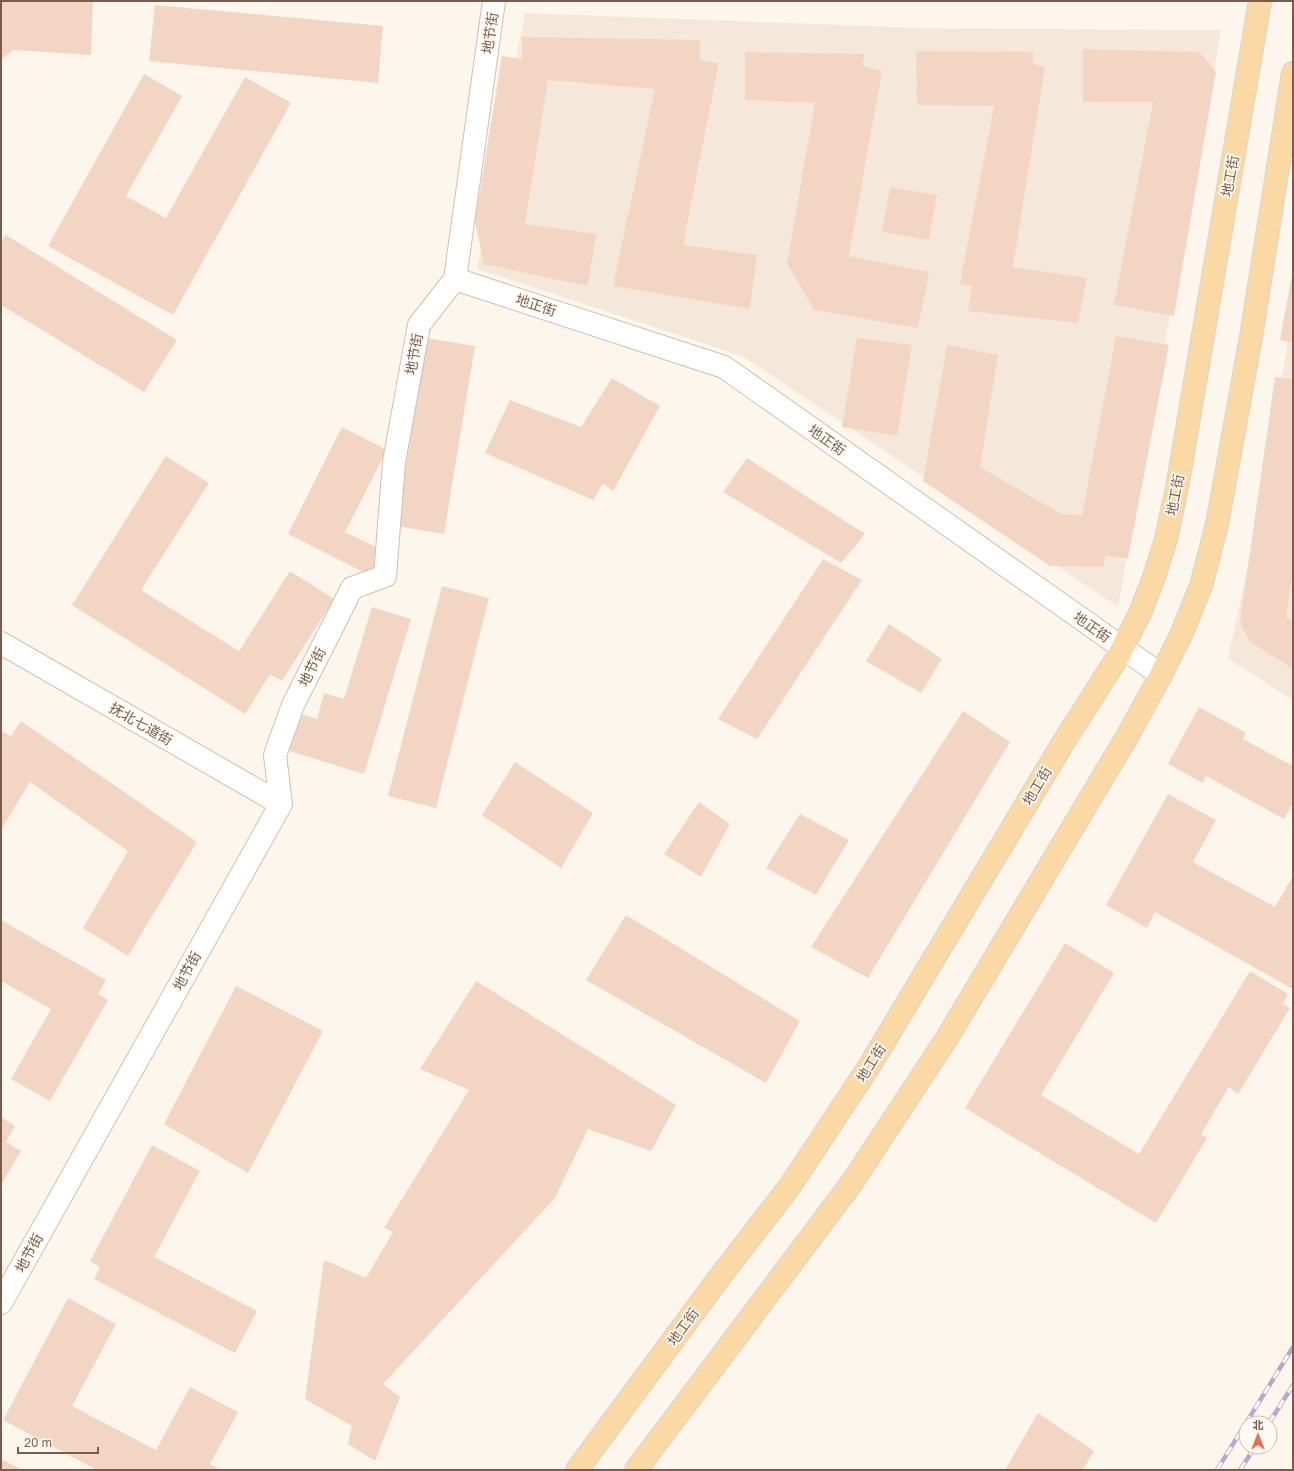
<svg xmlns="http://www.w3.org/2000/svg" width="1294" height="1471" font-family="'Golos Text','Noto Sans SC',sans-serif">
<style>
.residential{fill:#f5e8da}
.building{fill:#f3d5c3}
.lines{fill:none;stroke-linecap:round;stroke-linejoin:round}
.minor-casing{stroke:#d1beb0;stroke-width:24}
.major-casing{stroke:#dad1cd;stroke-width:24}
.minor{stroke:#fff;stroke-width:22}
.major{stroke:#fbd9a5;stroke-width:22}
.rail-casing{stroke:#b9a8c9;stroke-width:4.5}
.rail{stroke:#fffaf3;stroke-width:3;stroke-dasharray:9;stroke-linecap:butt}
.labels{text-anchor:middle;stroke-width:3.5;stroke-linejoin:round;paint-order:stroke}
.street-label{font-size:14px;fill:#7a5c4d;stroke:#fffaf3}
</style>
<rect width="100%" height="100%" fill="#fdf6ec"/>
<path class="residential" d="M525,13l394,15 302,2 -103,577 -376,-251 -265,-87z
M1293,312v388l-65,-41 33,-155z"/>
<path class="building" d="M1,1h92l-2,54 -77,-5 -13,9z
M155,5l228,21 -5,57 -229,-22z
M522,37l178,3v20l19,3 -36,182 74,10 -7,54 -137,-23 42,-197 -107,-9 -23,144 72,10 -10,52 -103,-22 -9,-43 27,-165 20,3z
M1083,49l116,3 17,20 -42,244 -60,-11 39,-203h-70z
M916,51l117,1v12l12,3 -32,200 74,11 -9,45 -110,-12 4,-25 -12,-2 34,-178 -77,-1z
M745,52l119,2 -1,12 19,5 -33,185 80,16 -11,56 -104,-18 -27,-47 28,-160 -70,-3z
M144,74l38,22 -56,100 40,22 79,-141 46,26 -118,212 -125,-69z
M890,187l47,8 -8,45 -47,-8z
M6,235l171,105 -33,52 -143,-87v-62z
M1292,275h1v68l-13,-3z
M1116,336l53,9 -41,213 -23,-2 -1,11 -54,-1 -127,-85 24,-136 51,10 -18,112 81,47 21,1z
M427,338l48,8 -31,188 -48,-8z
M857,338l55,7 -15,91 -55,-9z
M1275,377l18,2v191l-7,47 7,4v48l-44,-28 -9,-19z
M612,378l48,28 -47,85 -10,-8 -10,17 -108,-47 25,-53 71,27z
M342,427l45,23 -42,82 39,19 -13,25 -83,-42z
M166,456l43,27 -68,107 98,61 51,-80 44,28 -52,82 -12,-7 -25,40 -173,-109z
M747,458l118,76 -24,29 -118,-71z
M823,559l39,21 -105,159 -39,-20z
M442,586l47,12 -53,210 -48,-12z
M372,607l39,12 -47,155 -78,-24 11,-37 20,6 7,-26 20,6z
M889,624l53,35 -21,34 -55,-32z
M1199,707l47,26 -3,6 50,27v37l-9,16 -78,-43 -3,7 -35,-19z
M963,711l47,31 -142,236 -57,-31z
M21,721l176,121 -69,114 -45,-28 45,-77 -98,-69 -29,48v-99l10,5z
M515,762l78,51 -32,55 -79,-53z
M1168,794l48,26 -23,42 82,45 18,-31v113l-138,-77 -8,16 -41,-23z
M699,802l31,22 -29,53 -37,-23z
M800,814l49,26 -33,55 -50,-27z
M626,915l174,106 -34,62 -180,-103z
M1,920l105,60 -8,14 10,6 -58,101 -39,-22 40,-70 -50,-28z
M1065,943l49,30 -73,122 98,59 111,-183 38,23 -5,10 7,4 -52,86 -9,-7 -28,47 6,4 -51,85 -191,-115z
M476,981l200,124 -25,46 -63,-22 -33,69 -172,186 17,13 -25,64 -27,-17 4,-18 -47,-27 19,-139 42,18 27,-46 -9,-4 85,-138 -49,-21z
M236,986l87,45 -75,142 -84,-49z
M1,1117l14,9 -9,16 15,9 -20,34z
M152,1145l48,26 -46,86 103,54 -22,42 -141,-74 6,-12 -10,-6z
M68,1298l48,26 -44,82 84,44 34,-63 48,25 -28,52 11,6h-124l-94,-50z
M1038,1413l56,38 -11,19h-78z
M1,1459l22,11h-22z"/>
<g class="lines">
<g class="minor-casing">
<path id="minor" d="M455,279l269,88 437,308
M1,643l280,161
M1,1303l280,-499 -6,-49 18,-50 59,-117 33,-12 9,-114 25,-137 36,-46 39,-278"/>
</g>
<g class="major-casing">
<path id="major" d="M577,1470l142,-192 71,-92 80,-121 193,-322 56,-88 22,-44 13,-34 12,-38 11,-51 83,-487
M636,1470l215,-286 96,-146 181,-303 33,-60 20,-40 20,-49 16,-62 34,-187 42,-264"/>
</g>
<use href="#minor" class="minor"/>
<use href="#major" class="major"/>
<g class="rail-casing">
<path id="rail" d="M1269,1423l24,-38
M1217,1470l76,-123
M1240,1470l15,-23"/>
</g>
<use href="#rail" class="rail"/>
</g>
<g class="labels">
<g class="street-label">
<text transform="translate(490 33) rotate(-82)" y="5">地节街</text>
<text transform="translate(1230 176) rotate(-80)" y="5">地工街</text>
<text transform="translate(536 305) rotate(18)" y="5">地正街</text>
<text transform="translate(414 354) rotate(-80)" y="5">地节街</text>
<text transform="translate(827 440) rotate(35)" y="5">地正街</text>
<text transform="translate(1175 495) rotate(-79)" y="5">地工街</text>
<text transform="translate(1092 627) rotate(35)" y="5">地正街</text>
<text transform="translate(312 667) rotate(-63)" y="5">地节街</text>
<text transform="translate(141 724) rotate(30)" y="5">抚北七道街</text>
<text transform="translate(1037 786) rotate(-59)" y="5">地工街</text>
<text transform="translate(187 971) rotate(-61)" y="5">地节街</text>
<text transform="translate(871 1063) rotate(-58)" y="5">地工街</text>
<text transform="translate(29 1253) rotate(-61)" y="5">地节街</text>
<text transform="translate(683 1327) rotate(-54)" y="5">地工街</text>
</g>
</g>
<rect width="1294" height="1471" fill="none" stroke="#7a5c4d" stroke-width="4"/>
<g transform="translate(1258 1435)"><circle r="19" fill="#fffaf3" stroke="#cabbb1"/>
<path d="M0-3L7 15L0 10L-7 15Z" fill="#e76f51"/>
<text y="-6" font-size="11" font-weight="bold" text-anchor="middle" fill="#7a5c4d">北</text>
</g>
<path d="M18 1447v6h80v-6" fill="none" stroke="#7a5c4d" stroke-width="2"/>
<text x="24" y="1447" font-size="12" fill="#7a5c4d" stroke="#fffaf3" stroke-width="3" paint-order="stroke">20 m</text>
</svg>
